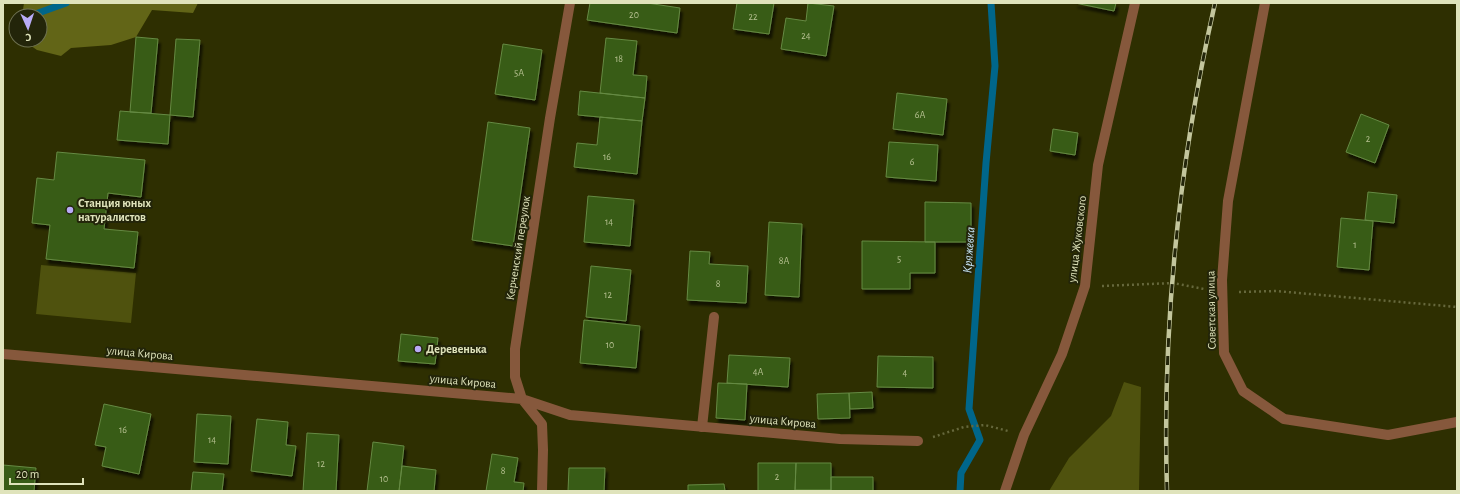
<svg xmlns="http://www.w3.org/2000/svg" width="1460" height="494" font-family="'Alegreya Sans',sans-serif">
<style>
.green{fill:#4f520e}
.forest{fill:#626517}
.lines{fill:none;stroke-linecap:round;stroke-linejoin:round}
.stream{stroke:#00668a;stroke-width:7}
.building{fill:#395c13;stroke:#658a44;filter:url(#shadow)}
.path{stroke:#66683c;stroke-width:2.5;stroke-dasharray:2 3;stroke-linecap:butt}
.service{stroke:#86583c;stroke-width:10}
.minor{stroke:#86583c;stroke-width:10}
.rail-casing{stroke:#c3c69d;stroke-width:4.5}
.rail{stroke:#23250a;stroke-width:3;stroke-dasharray:9;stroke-linecap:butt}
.poi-dot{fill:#b8abf7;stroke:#23250a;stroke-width:1.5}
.labels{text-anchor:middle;stroke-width:4;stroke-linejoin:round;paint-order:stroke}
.number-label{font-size:10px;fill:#b6c191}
.poi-label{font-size:12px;font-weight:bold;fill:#dfe3bb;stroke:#23250a;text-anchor:start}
.street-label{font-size:12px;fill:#dfe3bb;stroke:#23250a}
.water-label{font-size:13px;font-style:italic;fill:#c9e6f7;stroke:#23250a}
</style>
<defs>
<filter id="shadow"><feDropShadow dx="2.5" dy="4.5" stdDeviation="1" flood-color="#0009"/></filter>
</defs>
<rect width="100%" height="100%" fill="#2e2f01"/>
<path class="green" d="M41,265l95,8 -5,50 -95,-9z
M1124,382l17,5 -2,104h-90l20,-33 42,-42z"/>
<path class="forest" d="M24,3h174l-5,10 -41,-3 -16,27 -25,8 -40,3 -10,8 -24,-6 -13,-9 16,-1v-24h-18z"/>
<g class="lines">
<path class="stream" d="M30,16l36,-13
M960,491l1,-18 19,-33 -11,-31 17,-246 9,-97 -4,-63"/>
</g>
<path class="building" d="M590,3h57l33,5 -3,25 -90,-13z
M737,3h37l-5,31 -36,-5z
M808,3l26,3 -8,50 -45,-7 5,-31 20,3z
M1075,3h41l-2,8z
M136,37l22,2 -7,74 -21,-1z
M606,38l31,3 -4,34 14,1 -2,22 -45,-5z
M176,39l24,1 -7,77 -23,-2z
M503,44l39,6 -7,50 -40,-6z
M580,91l65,7 -3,23 -64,-6z
M897,93l50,6 -4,36 -50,-6z
M120,111l50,4 -2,29 -51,-4z
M1361,114l28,11 -14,38 -29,-11z
M600,117l42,4 -5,53 -63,-7 3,-24 20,2z
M488,122l42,6 -17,118 -41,-6z
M1053,129l25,4 -3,22 -25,-4z
M889,142l49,3 -2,36 -50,-4z
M57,152l88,8 -4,37 -33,-4 -4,36 34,3 -4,36 -88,-9 4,-34 -18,-2 5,-45 17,2z
M1368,192l29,3 -3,28 -29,-3z
M588,196l46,4 -4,46 -46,-4z
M925,202l46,1v39h-46z
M1341,218l32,3 -4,49 -32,-3z
M769,222l33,2 -3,73 -34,-2z
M862,241l73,1v31h-25v16h-48z
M690,251l20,1 -1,12 39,2 -2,37 -59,-3z
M591,266l40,4 -5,51 -40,-4z
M584,320l56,6 -4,42 -56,-5z
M401,334l37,4 -3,26 -37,-3z
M729,355l61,3 -2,29 -61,-4z
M878,356l55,1v31l-56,-1z
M718,383l29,1 -2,36 -29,-2z
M872,392l1,16 -23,1 -1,-16z
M849,393l1,25 -32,1 -1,-25z
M104,404l47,10 -12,60 -37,-8 4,-19 -11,-2z
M197,414l34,2 -3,48 -34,-2z
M257,419l31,3 -2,23 10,1 -4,30 -41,-5z
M307,433l32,2 -3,56h-33z
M373,442l31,4 -5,45h-32z
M492,454l26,4 -4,24 10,1 -1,8h-37z
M758,463h38l-1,28h-37z
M796,463h35v27h-36z
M3,465l33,3 -2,23h-31z
M402,466l34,4 -2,21h-35z
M569,468h36l-1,23h-36z
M193,472l31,2 -2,17h-31z
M831,477h42v14h-42z
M724,484l1,7h-37v-6z"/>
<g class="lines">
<path class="path" d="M1102,286l71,-3 31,6
M1239,292l37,-1 181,16
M933,437l31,-10 21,-2 23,6"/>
<path class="service" d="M1265,3l-37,198 -6,79 2,73 19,38 41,28 104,16 69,-13
M702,427l12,-110"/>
<path class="minor" d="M3,354l519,45 48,16 270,24 78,2
M542,491l1,-41 -1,-26 -20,-25 -7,-22v-28l35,-231 20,-115
M1005,491l19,-56 38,-81 23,-68 13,-121 37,-162"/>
<g class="rail-casing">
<path id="rail" d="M1167,491c-5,-163 12,-329 48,-488"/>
</g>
<use href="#rail" class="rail"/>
</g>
<g class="poi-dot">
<circle cx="70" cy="210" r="4"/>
<circle cx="418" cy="349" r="4"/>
</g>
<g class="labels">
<g class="number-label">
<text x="634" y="18">20</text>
<text x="753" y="20">22</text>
<text x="806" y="39">24</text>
<text x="619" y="62">18</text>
<text x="519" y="76">5А</text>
<text x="920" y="118">6А</text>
<text x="1368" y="142">2</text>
<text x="607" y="160">16</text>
<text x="912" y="165">6</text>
<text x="609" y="225">14</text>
<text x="1355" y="248">1</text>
<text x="899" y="262">5</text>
<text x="784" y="264">8А</text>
<text x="718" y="287">8</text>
<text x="608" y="298">12</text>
<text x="610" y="348">10</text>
<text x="758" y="375">4А</text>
<text x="905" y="376">4</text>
<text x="123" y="433">16</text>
<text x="212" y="443">14</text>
<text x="321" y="467">12</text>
<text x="503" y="474">8</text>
<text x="777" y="480">2</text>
<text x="384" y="482">10</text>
</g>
<g class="poi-label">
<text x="78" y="207">Станция юных<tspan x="78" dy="14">натуралистов</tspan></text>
<text x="426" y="353">Деревенька</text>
</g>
<g class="street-label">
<text transform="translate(1077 239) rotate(-83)" y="4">улица Жуковского</text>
<text transform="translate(518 248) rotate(-81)" y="4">Керченский переулок</text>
<text transform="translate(1211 310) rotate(-91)" y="4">Советская улица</text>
<text transform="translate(140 353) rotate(5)" y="4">улица Кирова</text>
<text transform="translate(463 381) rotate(5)" y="4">улица Кирова</text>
<text transform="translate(783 421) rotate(5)" y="4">улица Кирова</text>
</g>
<g class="water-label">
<text transform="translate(968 250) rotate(-86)" y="5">Кряжевка</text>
</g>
</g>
<rect width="1460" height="494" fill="none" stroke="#dfe3bb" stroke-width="8"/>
<g transform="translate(28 28) rotate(177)"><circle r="19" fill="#23250a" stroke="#6e7151"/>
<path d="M0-3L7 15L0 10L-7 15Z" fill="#b8abf7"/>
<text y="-6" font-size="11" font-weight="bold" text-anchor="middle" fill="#dfe3bb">С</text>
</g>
<path d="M10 478v6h73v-6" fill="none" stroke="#dfe3bb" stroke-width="2"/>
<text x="16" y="478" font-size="12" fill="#dfe3bb" stroke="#23250a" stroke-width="3" paint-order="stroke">20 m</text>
</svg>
